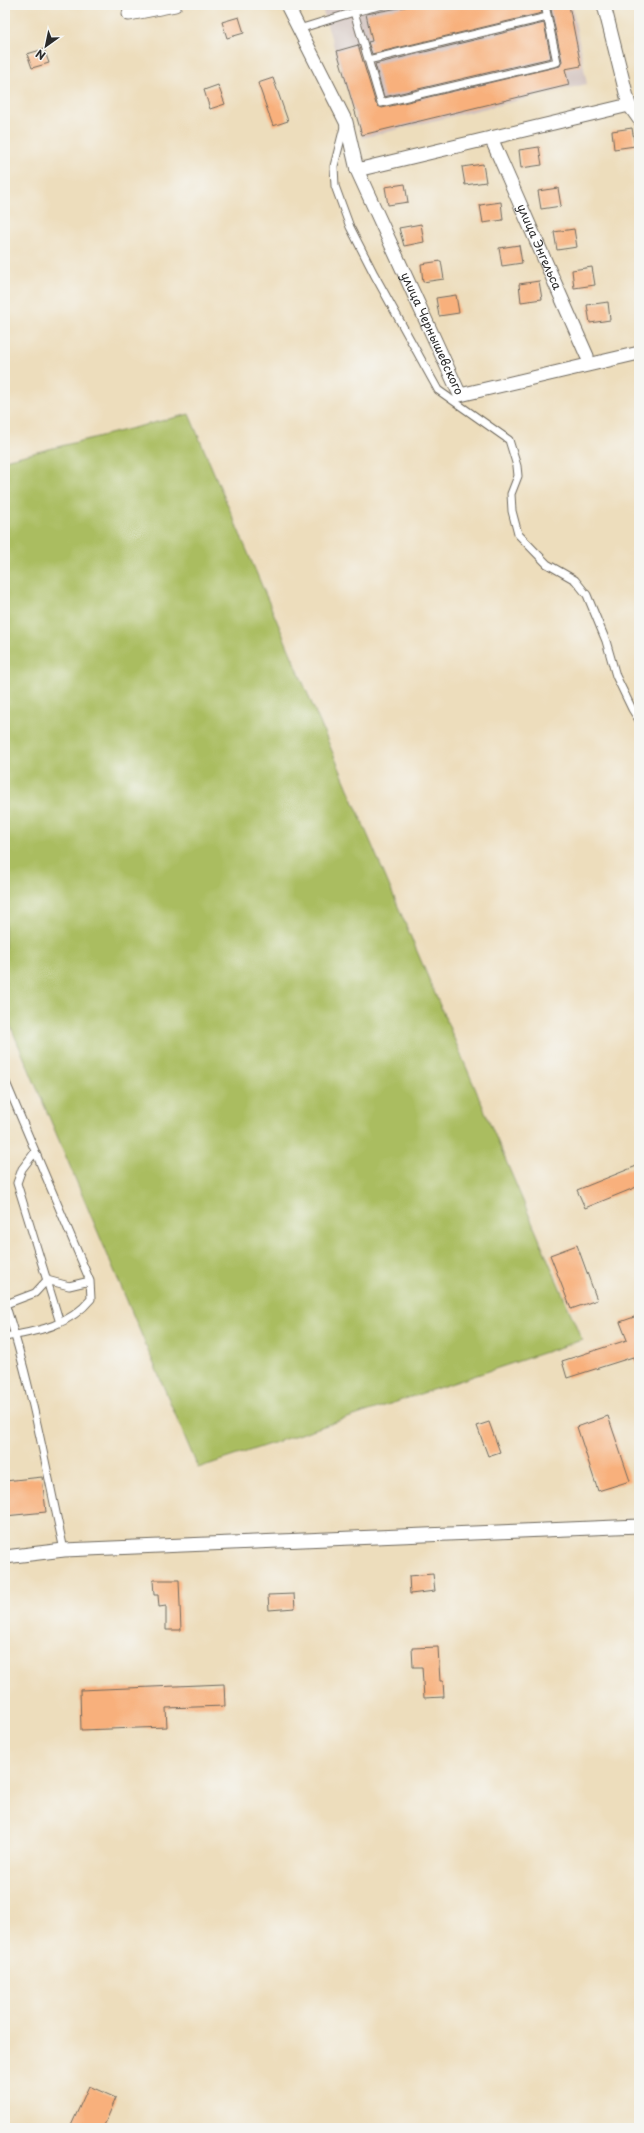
<svg xmlns="http://www.w3.org/2000/svg" width="644" height="2133" font-family="'Playpen Sans',sans-serif">
<style>
.industrial{fill:#d0c0bc}
.green{fill:#aabd60;stroke:#6a7446}
.building{fill:#f8b07c}
.lines{fill:none;stroke-linecap:round;stroke-linejoin:round}
.lane-casing{stroke:#6f695e;stroke-width:9}
.street-casing{stroke:#6f695e;stroke-width:15}
.lane{stroke:#fff;stroke-width:7}
.street{stroke:#fff;stroke-width:13}
.labels{text-anchor:middle;stroke-width:3;stroke-linejoin:round;paint-order:stroke}
.street-label{font-size:12px;fill:#2b2b2b;stroke:#f6f6f2}
</style>
<rect width="100%" height="100%" fill="#f6f6f2"/>
<filter id="ink" filterUnits="userSpaceOnUse"><feTurbulence type="fractalNoise" baseFrequency=".025" numOctaves="2"/><feDisplacementMap in="SourceGraphic" scale="8" xChannelSelector="R" yChannelSelector="G"/><feConvolveMatrix kernelMatrix="1 2 1 2 8 2 1 2 1" color-interpolation-filters="sRGB"/></filter>
<filter id="wash" filterUnits="userSpaceOnUse"><feTurbulence type="fractalNoise" baseFrequency=".012" numOctaves="4" result="noise"/><feDisplacementMap in="SourceGraphic" scale="16" xChannelSelector="R" yChannelSelector="G"/><feGaussianBlur stdDeviation="0.9" result="paint"/><feColorMatrix in="noise" values="0 0 0 0 0 0 0 0 0 0 0 0 0 0 0 0 0 1.4 0 .05"/><feComposite in="paint" operator="in"/></filter>
<g filter="url(#wash)">
<rect width="100%" height="100%" fill="#edddbc"/>
<path class="industrial" d="M321,5h251l15,79 -225,54z"/>
<path class="green" d="M189,414l393,926 -384,128 -193,-455v-553z"/>
<g id="blocks">
<path class="building" d="M415,5h125l2,8 -170,41 -4,-12 4,-1 -6,-27z
M550,5h19l12,61 -16,3 4,16 -207,50 -25,-84 21,-6 18,59 6,4 178,-42 2,-5z
M239,17l5,16 -17,5 -5,-16z
M544,23l7,35 -167,39 -9,-33z
M44,49l5,14 -17,5 -5,-14z
M273,78l15,43 -15,5 -15,-43z
M218,85l7,19 -15,5 -6,-19z
M632,128l3,18 -21,3 -2,-18z
M539,147l3,18 -21,3 -2,-18z
M483,164l3,18 -21,3 -3,-18z
M405,184l3,18 -20,3 -3,-18z
M558,188l3,18 -20,3 -3,-18z
M501,202l2,18 -20,3 -3,-18z
M421,224l3,18 -20,4 -5,-18z
M574,229l3,18 -20,3 -3,-18z
M519,245l3,18 -20,3 -3,-18z
M441,261l3,18 -21,3 -2,-18z
M592,267l3,18 -21,3 -2,-18z
M539,281l3,18 -21,3 -2,-18z
M456,295l3,18 -20,3 -3,-18z
M608,302l2,18 -20,3 -3,-18z
M639,1165v21l-54,22 -8,-18z
M577,1245l20,55 -26,9 -21,-54z
M637,1316l2,7v47l-6,-13 -66,21 -5,-17 65,-21 -7,-18z
M608,1416l22,65 -32,10 -21,-64z
M489,1422l11,30 -12,4 -11,-30z
M42,1477l4,35 -41,4v-35z
M433,1574l2,17 -25,3 -1,-18z
M153,1580h26l2,50h-15v-24l-7,1 -1,-12h-4z
M294,1594l1,14 -26,2 -1,-15z
M438,1647l2,34h3l1,16 -20,1 -2,-31h-9l-1,-19z
M224,1684l1,22 -59,2 1,19 -86,3 -1,-40z
M89,2086l27,12 -13,30h-33z"/>
</g>
</g>
<g filter="url(#ink)">
<use href="#blocks" fill-opacity="0" stroke="#6f695e" stroke-width="1"/>
<g class="lines">
<g class="lane-casing">
<path id="lane" d="M354,12l29,-7
M299,29l55,-17 27,91 176,-41 -12,-57
M368,60l179,-43
M344,127l-10,39 1,20 15,41 24,47 64,116 71,50 8,26 1,10 -7,18 1,17 6,23 29,30 28,16 12,15 19,46 10,35 16,33 7,11
M5,1080l85,201 1,18c-22,27 -53,32 -86,38
M35,1152l-13,17 -5,14 43,140
M5,1303c26,80 41,165 59,247
M6,1304l29,-11 12,-13 22,6 21,-5"/>
</g>
<g class="street-casing">
<g id="street">
<path d="M287,5l59,117 11,48 272,-65 -25,-100"/>
<path d="M129,14l46,-9"/>
<path d="M629,105l10,14"/>
<path id="s1" d="M491,138l96,218"/>
<path id="s2" d="M357,170l103,225 179,-42"/>
<path d="M5,1557l59,-7 575,-24"/>
</g>
</g>
<use href="#lane" class="lane"/>
<use href="#street" class="street"/>
</g>
</g>
<g class="labels">
<g class="street-label">
<text dy="4" stroke="none"><textPath href="#s1" startOffset="119">улица Энгельса</textPath></text>
<text dy="4" stroke="none"><textPath href="#s2" startOffset="180">улица Чернышевского</textPath></text>
</g>
</g>
<rect width="644" height="2133" fill="none" stroke="#f6f6f2" stroke-width="20"/>
<g transform="translate(46 46) rotate(213)" stroke="#f6f6f2" stroke-width="3" paint-order="stroke">
<path d="M0-3L7 15L0 10L-7 15Z" fill="#2b2b2b"/>
<text y="-6" font-size="11" font-weight="bold" text-anchor="middle" fill="#2b2b2b">N</text>
</g>
</svg>
